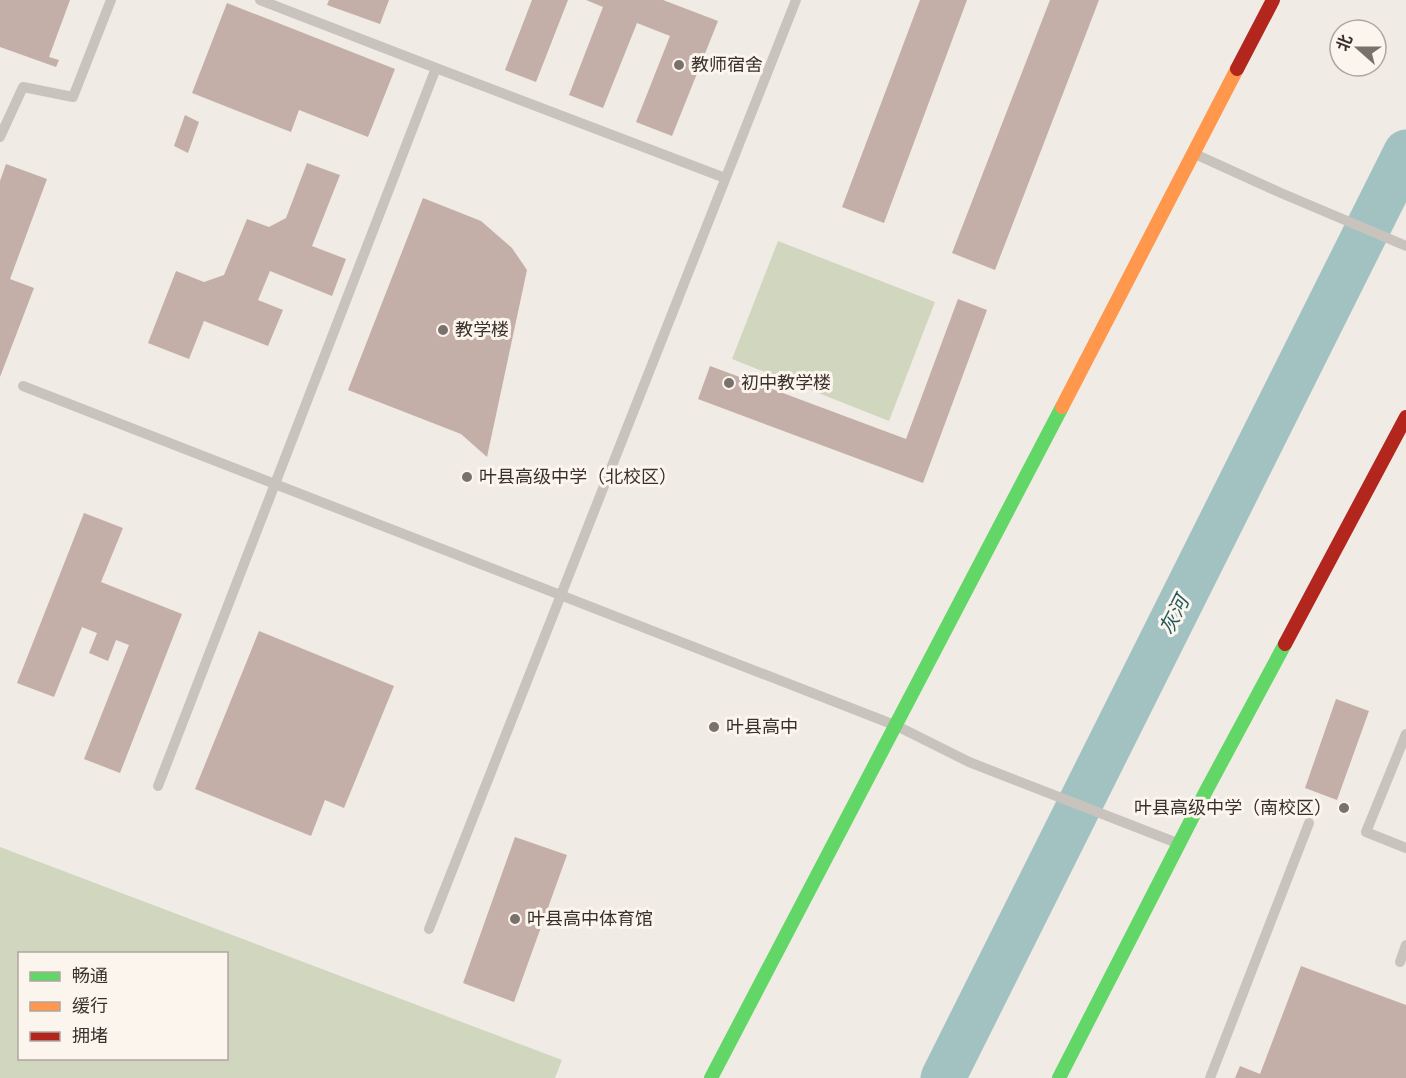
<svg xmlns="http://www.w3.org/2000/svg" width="1406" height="1078" font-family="Quicksand,'Noto Sans SC',sans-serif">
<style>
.green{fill:#d1d6bf;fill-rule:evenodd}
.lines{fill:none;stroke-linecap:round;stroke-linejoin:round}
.river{stroke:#a1c2c1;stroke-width:45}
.building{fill:#c3afa7}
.lane{stroke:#c9c3be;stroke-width:10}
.fast{stroke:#63d668;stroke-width:14}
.slow{stroke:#ff974d;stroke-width:14}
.jam{stroke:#b3261e;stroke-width:14}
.poi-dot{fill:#7a716c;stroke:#fbf5ee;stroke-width:2}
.labels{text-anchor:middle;stroke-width:6;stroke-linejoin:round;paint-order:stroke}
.poi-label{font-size:18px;fill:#3b302b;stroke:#fbf5ee;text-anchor:start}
.water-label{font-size:20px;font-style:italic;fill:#1f5a5e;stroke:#fbf5ee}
</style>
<rect width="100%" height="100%" fill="#f0ebe5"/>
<path class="green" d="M778,241l157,61 -46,119 -157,-62z
M0,847l562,213 -7,18h-555zM20,954h206v104h-206z"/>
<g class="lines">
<path class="river" d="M943,1078l463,-926"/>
</g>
<path class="building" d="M0,0h70l-21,57 10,3 -3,7 -56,-20z
M329,0h60l-9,24 -53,-19z
M532,0h36l-32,82 -31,-12z
M586,0h77l55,21 -46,115 -36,-14 34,-86 -33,-13 -34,85 -34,-13 34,-88z
M920,0h47l-83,223 -42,-16z
M1050,0h49l-104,270 -43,-17z
M227,3l168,66 -27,68 -69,-27 -8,22 -99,-39z
M185,115l14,7 -11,31 -14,-7z
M307,163l33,12 -28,71 34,13 -14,37 -62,-25 -12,29 25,10 -15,36 -64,-25 -15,38 -41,-16 28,-72 28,11 20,-7 23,-56 22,8 17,-9z
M6,164l41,15 -37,100 24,9 -34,89v-196z
M423,198l58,23 31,27 15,22 -40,187 -26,-23 -113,-44z
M958,299l29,11 -64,173 -225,-84 12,-33 196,73z
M84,513l39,15 -22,54 81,32 -62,159 -36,-14 45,-114 -13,-5 -8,21 -19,-8 8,-20 -15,-6 -28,70 -37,-14z
M259,631l135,55 -50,122 -19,-8 -14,36 -116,-47z
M1336,699l33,12 -32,89 -32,-12z
M515,837l52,18 -53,147 -51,-19z
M1301,966l105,39v73h-171l5,-12 20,8z"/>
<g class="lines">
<path class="lane" d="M436,68l289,110
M0,137l23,-50 50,10 38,-97
M1195,154l86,39 125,53
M23,386l874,340 72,36 208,81
M1406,734l-40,98 40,16
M158,786l278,-718 -176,-68
M429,929l367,-929
M1400,962l6,-17
M1210,1078l99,-255"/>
<path class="fast" d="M711,1078l351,-671
M1059,1078l147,-287 79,-147"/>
<path class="slow" d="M1062,407l175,-338"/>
<path class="jam" d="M1237,69l36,-69
M1285,644l121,-227"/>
</g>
<g class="poi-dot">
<circle cx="679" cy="65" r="6"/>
<circle cx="443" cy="330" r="6"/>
<circle cx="729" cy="383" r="6"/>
<circle cx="467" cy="477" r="6"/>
<circle cx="714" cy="727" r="6"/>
<circle cx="1344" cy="808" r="6"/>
<circle cx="515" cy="919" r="6"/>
</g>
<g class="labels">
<g class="poi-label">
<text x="691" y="71">教师宿舍</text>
<text x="455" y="336">教学楼</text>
<text x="741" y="389">初中教学楼</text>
<text x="479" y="483">叶县高级中学（北校区）</text>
<text x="726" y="733">叶县高中</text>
<text x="1332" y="814" text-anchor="end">叶县高级中学（南校区）</text>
<text x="527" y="925">叶县高中体育馆</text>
</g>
<g class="water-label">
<text transform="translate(1174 615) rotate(-63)" y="7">灰河</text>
</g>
</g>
<rect x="18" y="952" width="210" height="108" fill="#fbf5ee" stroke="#aea6a0" stroke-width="1.5"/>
<rect x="30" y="972" width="30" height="9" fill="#63d668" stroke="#aea6a0" stroke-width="1.5"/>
<text x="72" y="982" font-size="18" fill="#3b302b">畅通</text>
<rect x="30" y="1002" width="30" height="9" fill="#ff974d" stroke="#aea6a0" stroke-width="1.5"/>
<text x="72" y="1012" font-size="18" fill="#3b302b">缓行</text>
<rect x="30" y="1032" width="30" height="9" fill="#b3261e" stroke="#aea6a0" stroke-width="1.5"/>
<text x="72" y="1042" font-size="18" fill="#3b302b">拥堵</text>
<g transform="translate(1358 48) rotate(291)"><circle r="28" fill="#fbf5ee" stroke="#aea6a0" stroke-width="1.5"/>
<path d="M0-4.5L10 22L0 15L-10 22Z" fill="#7a716c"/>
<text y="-9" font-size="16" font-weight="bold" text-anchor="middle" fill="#3b302b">北</text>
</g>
</svg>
